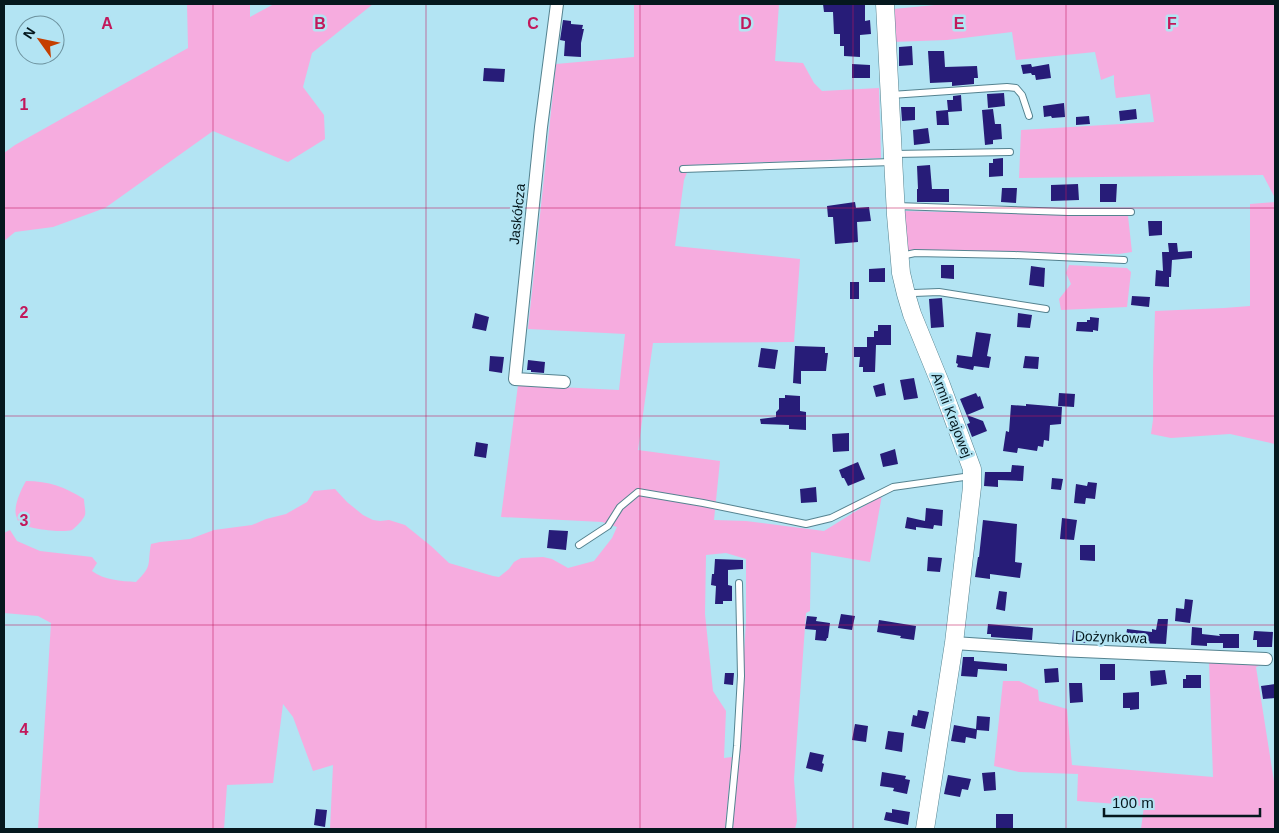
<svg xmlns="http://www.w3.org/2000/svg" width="1279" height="833" font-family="Arial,sans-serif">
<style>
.green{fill:#f6acdf}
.building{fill:#271c78}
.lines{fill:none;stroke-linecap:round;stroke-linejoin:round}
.lane-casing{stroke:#558390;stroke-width:8}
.street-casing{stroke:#558390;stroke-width:14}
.secondary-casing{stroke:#558390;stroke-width:19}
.lane{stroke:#fff;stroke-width:6}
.street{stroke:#fff;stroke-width:12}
.secondary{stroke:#fff;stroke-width:18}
.grid{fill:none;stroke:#c2185b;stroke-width:1;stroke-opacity:0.55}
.labels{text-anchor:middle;stroke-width:5;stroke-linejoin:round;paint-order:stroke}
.street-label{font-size:14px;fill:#05181e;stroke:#b3e4f3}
.grid-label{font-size:16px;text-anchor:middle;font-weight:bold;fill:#c2185b;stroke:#b3e4f3;stroke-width:5;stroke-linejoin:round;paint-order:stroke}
</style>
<rect width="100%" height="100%" fill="#b3e4f3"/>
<path class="green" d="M187,4h63v13l24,-13h99l-61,49 -9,34 21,28 1,24 -37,23 -75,-31 -108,77 -52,19 -38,5 -11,9v-88l11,-8 173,-97z
M619,4h160l-4,57 28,2 11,20 8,8 57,-3 2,70 -191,7 -6,15 -9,66 125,13 -6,83 -141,1 -15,107 82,11 -6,59 32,1 78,10 58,-36 -12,67 -59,-10 -1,59 -4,2 -12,166 3,42 -2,8h-62l13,-207v-63l-20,-6 -20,2 -1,59 8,77 13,20 -2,47 8,-1 -7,72h-395l3,-64 -20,6 -20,-54 -10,-13 -10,79 -46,2 -3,44h-186l13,-206 -13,-7 -34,-3v-80l6,-3 7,11 23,10 52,6 5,6 -5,8c12,9 29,10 44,11 17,-17 11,-16 15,-38l9,-2 30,-3 24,-9 38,-5 14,-6 20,-5 21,-12 7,-11 21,-2 12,13 16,13 10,5 7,1 9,-1 16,5 26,21 18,17 44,13 6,1 10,-8 5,-7 7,-4 22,-1 9,2 16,9 26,-7 18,-23 5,-11 -15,-5 -101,-5 17,-132 101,5 6,-56 -97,-5 28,-265 78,-7v-52z
M946,4h329v178l-1,6 1,1v9l-12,-23 -244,3 2,-48 133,-8 -4,-28 -34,4 -2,-14v-9l-13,5 -6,-28 -79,8 -4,-28 -65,8 -55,2 1,-33z
M1275,202v242l-45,-10 -59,4 -20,-4 2,-14v-51l2,-58 69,-3 26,-2v-102z
M904,211l224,5 4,36 -13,2 -215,-3z
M1069,265l58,3 4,4 -4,35 -66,3 -2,-11 12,-15 -5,-11z
M26,481c23,0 39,6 58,18 0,5 2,12 1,16 -2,5 -9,12 -13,15 -9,3 -42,-1 -51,-6 -1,0 -4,-4 -4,-6 -5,-10 4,-28 9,-37z
M1209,662l55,2 -8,3 19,121v41h-134l3,-23 -67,-5 1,-27 -59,-2 -25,-6 9,-85h16l19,9 1,11 28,8 5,56 141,12z"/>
<path class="building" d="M823,4h42v17l5,-1 1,14 -11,1v22l-16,-1v-10h-4v-12h-6l-1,-22h-9z
M563,20l8,1v3l12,1 -1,4h2l-3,14v14l-17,-1 1,-15 -5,-1z
M912,46l1,19 -14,1v-19z
M928,51h16l1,16 32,-1 1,12h-4v6l-22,2v-4l-22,1z
M852,64l18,1v13h-18z
M1031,64l1,3 17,-3 2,14 -15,2 -1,-5h-3l-1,-2 -8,1 -2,-9z
M484,68l21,1 -1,13 -21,-1z
M1004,93l1,13 -17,2 -1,-14z
M961,95l1,16 -14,1 1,13h-12l-1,-14 12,-1 -1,-10h6v-4z
M1064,103l1,14 -13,1 -1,-2 -7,1 -1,-11z
M901,107h14v13l-13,1z
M993,109l2,15h6l1,15 -9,1v4l-8,1 -3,-35z
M1136,109l1,10 -17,2 -1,-10z
M1089,116l1,8 -14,1v-8z
M928,128l2,15 -16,2 -1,-15z
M1003,158v18l-14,1v-14h4v-4z
M930,165l2,24h17v13h-32v-13h1l-1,-23z
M1078,184l1,16 -28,1v-16z
M1100,184h17l-1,18h-16z
M1002,188h15l-1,15 -15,-1z
M855,202l1,6 13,-1 2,14 -14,1 1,20 -23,2 -2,-27h-5l-1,-11z
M1148,221h14v14l-13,1z
M1168,243h9l1,9 14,-1v7l-20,2 -1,17h-2v10l-14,-1 1,-16 7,1 -1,-19h7z
M941,265h13v14l-13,-1z
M1031,266l14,2 -1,19 -15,-2z
M885,268v14h-16v-13z
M850,282h9v17h-9z
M1132,296l18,1 -1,10 -18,-2z
M942,298l2,29 -13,1 -2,-29z
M475,313l14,4 -3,14 -14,-3z
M1018,313l14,2 -2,13 -13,-1z
M1090,317l9,1 -1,13 -5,-1v2l-17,-1 1,-9h10v-2h3z
M878,325h13v20h-15l-1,27h-12v-5h-4l1,-10h-6v-10h13v-10h7v-6h4z
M976,332l15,2 -4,22 4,1 -2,11 -15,-2 -1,4 -16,-3 1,-3 -2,-1 1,-8 15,2z
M795,346l30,1v6h3l-2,18h-25v13l-8,-1z
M761,348l17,2 -3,19 -17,-2z
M490,356l14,1 -2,16 -13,-2z
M1025,356l14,1 -1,12 -15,-1z
M528,360l17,2 -1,11 -13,-1v-2h-4z
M914,378l4,20 -14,2 -4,-20z
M884,383l2,12 -10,2 -3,-11z
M976,393l2,4 2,-1 4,12 -17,7 16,6 4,10 -15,6 -5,-13 3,-1 -10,-24z
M1059,393l16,1 -1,13 -16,-1z
M785,395l15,1v15l6,1v18l-17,-1v-4l-28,-1 -1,-5 16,-2v-5l3,-3v-11h6z
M1026,404l36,3 -1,17 -11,1 -1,16 -5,-1 -1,7 -5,-1 -1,5 -19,-3 -1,5 -14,-2 3,-20 3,1 2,-27 15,1z
M849,433v18l-16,1 -1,-18z
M476,442l12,2 -2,14 -12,-2z
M895,449l3,15 -15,3 -3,-13z
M858,462l7,17 -17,7 -4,-8h-2l-3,-8z
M1012,465l12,1 -1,15 -25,-1v7l-14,-1 1,-14h26z
M1052,478l11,1 -2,11 -10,-1z
M1088,482l9,1 -2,16 -9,-1 -1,6 -11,-1 2,-19 11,2z
M816,487l1,15 -16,1 -1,-14z
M926,508l17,2 -1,16 -8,-1 -1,4 -17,-2v3l-11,-2 2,-11 18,4z
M1062,518l15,2 -3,20 -14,-1z
M983,520l34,4 -2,38 7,1 -2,15 -30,-4v5l-15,-2 3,-20h1z
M549,530l19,1 -2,19 -19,-2z
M1080,545h15v16l-15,-1z
M928,557l14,1 -2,14 -13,-1z
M715,559l28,1v9l-15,1v15l4,1v15h-9v3h-8l1,-18 -5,-1 1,-11h2z
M999,591l8,1 -2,19 -9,-2z
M1185,599l8,1 -3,23 -15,-2 1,-13 8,1z
M841,614l14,2 -3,14 -14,-2z
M807,616l10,1 -1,4 14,2 -2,15h-1l-1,3 -11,-1 1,-10 -11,-1z
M1158,619h10l-2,25 -26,-1v2l-15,-2 2,-14 25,3v-3l4,1z
M879,620l37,6 -2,14 -14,-2 1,-2 -24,-4z
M988,624l45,4 -1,12 -41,-3v-3h-4z
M1192,627l10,1v6l18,2 -1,-2h20v14h-16v-5h-16v3l-16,-1z
M1073,630l15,2 -1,11 -15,-1z
M1254,631l19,1 -1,15h-15v-7h-4z
M963,657h11v4l33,3v7l-29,-2 -1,8 -16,-1z
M1100,664h15v16h-15z
M1058,668l1,14 -14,1 -1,-14z
M1165,670l2,14 -16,2 -1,-15z
M725,673h9l-1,12 -9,-1z
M1186,675h15v13h-18v-9h3z
M1069,683h13l1,19 -13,1z
M1275,684v14l-12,1 -2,-13z
M1139,692v17l-9,1v-2h-7v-15z
M918,710l11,2 -4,17 -14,-3 2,-11 4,1z
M977,716l13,1 -1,14 -12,-1 -1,9 -10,-2 -1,6 -14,-2 3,-16 22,4z
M855,724l13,2 -2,16 -14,-2z
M888,731l16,2 -2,19 -17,-3z
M810,752l14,3 -2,8 2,1 -2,8 -16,-4z
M882,772l24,4 -1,3 5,1 -3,14 -14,-3 1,-3 -14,-2z
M995,772l1,18 -12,1 -2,-18z
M948,775l23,4 -3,11 -6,-1 -2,8 -16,-3z
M316,809l11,1 -2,17 -11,-2z
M892,809l18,3 -2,13 -24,-5 2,-8 6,1z
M996,814h17v15h-17z"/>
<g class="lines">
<g class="lane-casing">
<path id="lane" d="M891,95l116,-8 9,1 6,7 7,21
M894,154l116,-2
M683,169l209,-7
M897,206l171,6h63
M901,256l14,-3 99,2 110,5
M908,297l6,-4 25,-1 107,17
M579,545l29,-19 12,-19 18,-15 65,11 103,21 25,-6 62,-31 71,-10 7,3
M729,829l8,-83 4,-70 -2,-93"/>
</g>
<g class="street-casing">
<path id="street" d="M557,4l-16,123 -26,252 49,3
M954,643l104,7 208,9"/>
</g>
<g class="secondary-casing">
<path id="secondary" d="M885,4l11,211 5,58 5,21 6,20 29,71 31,84v18l-18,156 -29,186"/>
</g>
<use href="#lane" class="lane"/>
<use href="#street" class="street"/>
<use href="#secondary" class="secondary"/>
</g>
<path class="grid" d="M213,4v825M426,4v825M640,4v825M853,4v825M1066,4v825M4,208h1271M4,416h1271M4,625h1271"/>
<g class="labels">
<g class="street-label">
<text transform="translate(517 214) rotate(-84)" y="5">Jaskółcza</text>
<text transform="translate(952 415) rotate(69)" y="5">Armii Krajowej</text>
<text transform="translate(1111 637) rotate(2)" y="5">Dożynkowa</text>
</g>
</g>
<g class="grid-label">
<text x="107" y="29">A</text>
<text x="320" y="29">B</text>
<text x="533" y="29">C</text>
<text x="746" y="29">D</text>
<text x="959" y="29">E</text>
<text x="1172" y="29">F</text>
<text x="24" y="110">1</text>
<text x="24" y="318">2</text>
<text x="24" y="526">3</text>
<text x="24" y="735">4</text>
</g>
<rect width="1279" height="833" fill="none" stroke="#05181e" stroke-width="10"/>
<g transform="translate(40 40) rotate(303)"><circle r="24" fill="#b3e4f3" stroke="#6d929e"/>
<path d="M0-4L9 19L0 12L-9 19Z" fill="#c53f00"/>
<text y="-8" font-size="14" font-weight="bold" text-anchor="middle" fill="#05181e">N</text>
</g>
<path d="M1104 808v8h156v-8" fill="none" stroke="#05181e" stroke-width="2.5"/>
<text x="1112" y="808" font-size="15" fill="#05181e" stroke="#b3e4f3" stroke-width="4" paint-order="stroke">100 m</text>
</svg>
